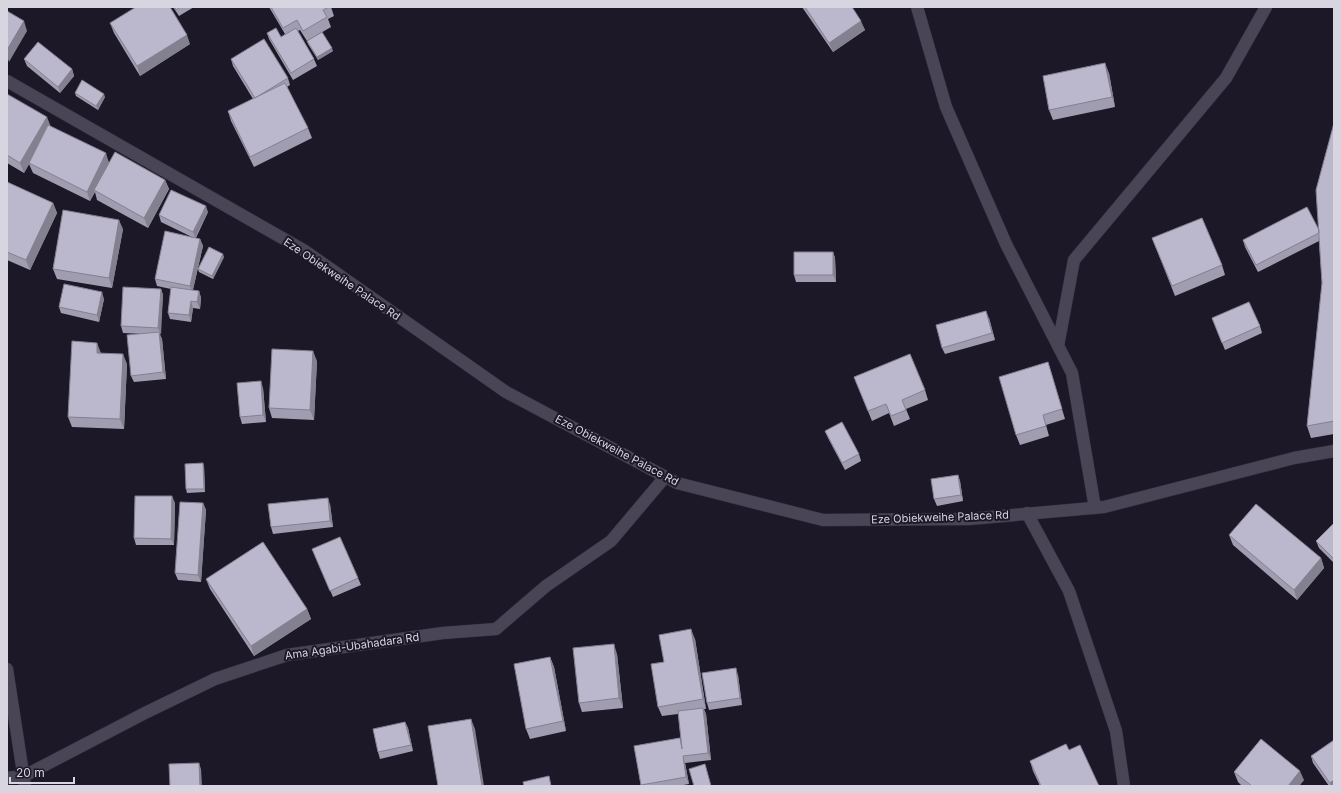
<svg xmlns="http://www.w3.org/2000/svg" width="1341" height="793" font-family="Inter,sans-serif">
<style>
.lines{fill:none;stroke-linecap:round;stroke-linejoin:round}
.minor-casing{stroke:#35323e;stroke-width:13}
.minor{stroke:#494557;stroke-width:12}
.wall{fill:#a19db0}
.shaded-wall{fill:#838090}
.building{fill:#bbb7cd;stroke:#838090}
.labels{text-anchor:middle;stroke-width:4;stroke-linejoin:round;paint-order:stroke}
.street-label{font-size:11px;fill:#d7d5e0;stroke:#1c1828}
</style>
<rect width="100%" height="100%" fill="#1c1828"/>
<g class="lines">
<g class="minor-casing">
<path id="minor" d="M917,7l29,100 60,137 66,129 23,135
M7,81l298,170 201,141 171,91 146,37 146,-1 135,-12 190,-49 40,-7
M1058,346l16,-86 152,-182 40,-71
M1027,513l42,78 47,140 8,55
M7,669l18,117
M7,778l17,-2 121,-63 70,-34 72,-24 156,-22 53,-4 50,-43 65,-45 54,-64"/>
</g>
<use href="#minor" class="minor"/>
</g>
<path class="wall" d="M173,7h21l-15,9z
M269,7h62l3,9 -6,3 3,8 -24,14 -7,-11 -2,1 16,28 3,7 -24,14 -24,-41 -2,-6 14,4 4,-3z
M802,7h50l13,23 -32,22z
M110,23l80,21 -50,32 -26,-43z
M307,41l26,10 -15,9 -10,-16z
M24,59l48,10 2,7 -14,17 -33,-27z
M231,59l57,19 2,7 -3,2 21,41 4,10 -58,29 -23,-46 -3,-10 25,-12 -20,-33z
M1109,73l6,34 -62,13 -4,-10z
M75,93l30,4 -7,13 -22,-14z
M7,94l43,32 59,36 56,18 4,9 -21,39 -51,-28 -2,-8 -5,9 -57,-28 -4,-9 -5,9 -17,-10z
M1334,123v311l-23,4 -4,-12 15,-143 -3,-42 -61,31 -13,-25 -2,-7 76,-10z
M7,182l46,21 4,10 -27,57 -23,-10z
M208,212l-12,26 4,1 3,7 -10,44 6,1 2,7 -1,11 -7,-1 -2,14 -21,-3 -2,-6 3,-24 -14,-3 -2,-7 39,-41 -33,-16 -2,-7z
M123,229l-11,59 -55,-9 -4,-10z
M1152,238l70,27 3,10 -50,21z
M833,252l2,6 1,24h-40l-2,-7z
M224,257l-11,22 -14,-7 -1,-3z
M161,289l2,6 -3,40 2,4 4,40 -32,3 -3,-6 12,-42 -20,-1 -2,-7z
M104,299l-5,23 -38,-9 -2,-6z
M989,318l6,22 -50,14 -3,-6z
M1212,318l48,8 2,7 -37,17z
M101,353l26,11 -3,65 -52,-2 -4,-10z
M317,361l-3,59 -42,-2 -3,-10z
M1051,372l14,47 -19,6 3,11 -29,9 -4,-10z
M854,377l71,13 3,10 -22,9 4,10 -16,7 -5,-13 -17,8z
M263,388l3,34 -24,2 -2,-7z
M825,431l34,23 2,7 -16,9 -17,-32z
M204,466l1,26 -18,1 -1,-4z
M958,475l2,6 3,20 -26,5 -3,-7z
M175,503l-1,42h-38l-2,-7z
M203,503l3,7 -5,72 -23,-2 -3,-7z
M330,504l3,23 -60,7 -2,-7z
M1334,525v38l-15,-15 -3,-7z
M1229,535l92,23 3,10 -27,32 -64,-55z
M312,549l46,29 3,7 -28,12z
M206,579l101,30 4,10 -57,37 -44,-67z
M695,639l11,70h-2l2,5 5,46 -26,3 4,21 -11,2h-37l-7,-40 46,-8 1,2 -3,-26 -16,2 -4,-9 6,-45z
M617,654l6,54 -41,4 -3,-9z
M550,657l4,10 12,64 -36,8 -4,-10z
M738,675l4,30 -33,5 -2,-7z
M405,722l3,6 5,23 -33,8 -2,-7z
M1069,750l30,36h-59l-7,-15 -3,-10z
M1311,756l23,30h-5l-16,-23z
M1234,772l70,8 -5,6h-57l-4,-4z"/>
<path class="shaded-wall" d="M24,21l3,10 -18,31 -2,-6v-6z
M861,21l4,9 -32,22 -4,-9z
M187,35l3,9 -50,32 -3,-10z
M332,48l1,3 -15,9 -1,-3z
M1105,63l4,10 6,34 -3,-10z
M72,69l2,7 -14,17 -2,-6z
M104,94l1,3 -7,13 -2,-4z
M47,117l4,10 -27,46 -4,-10z
M106,153l3,10 -15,27 1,2 -5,9 -3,-9z
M165,180l4,9 -21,39 -4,-10z
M53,203l4,10 -27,57 -4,-10z
M206,206l2,6 -13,26 -2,-6z
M119,220l4,9 -11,59 -3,-10z
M200,239l3,7 -11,47 -2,-7z
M833,252l2,6 1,24 -3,-7z
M223,254l1,3 -11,22 -1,-3z
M161,289l2,6 -2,40 -3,-7z
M199,291l2,7 -1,11 -3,-7z
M102,292l2,7 -5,23 -2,-7z
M191,301l2,7 -2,14 -2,-7z
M986,311l3,7 6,22 -3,-7z
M159,332l3,7 4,40 -3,-7z
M97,343l4,10h-4z
M313,351l4,10 -3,59 -4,-10z
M123,354l4,10 -3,65 -4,-10z
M261,381l2,7 3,34 -3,-7z
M203,463l1,3 1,26 -1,-3z
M958,475l2,6 3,20 -2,-6z
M172,496l3,7 -1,42 -3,-6z
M328,498l2,6 3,23 -3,-6z
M203,503l3,7 -5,72 -3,-7z
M1321,558l3,10 -27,32 -3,-10z
M307,609l4,10 -57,37 -3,-10z
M691,629l4,10 11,70 -3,-10z
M614,644l3,10 6,54 -4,-10z
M550,657l4,10 12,64 -3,-10z
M736,668l2,7 4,30 -2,-7z
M703,708l3,6 5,46 -3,-7z
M471,719l4,10 9,57h-2z
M405,722l3,6 5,23 -2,-6z
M683,756l2,7 4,21 -3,-7z
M199,763l2,6 1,17h-2z
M1300,771l4,9 -5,6h-11z
M1334,780v6h-3l-1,-3z"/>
<path class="building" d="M136,7h34l17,28 -50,31 -27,-43z
M175,7h5l-4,3z
M271,7h58l-6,3 4,7 -24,14 -6,-11 -14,8z
M805,7h47l9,14 -32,22z
M7,11l17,10 -17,29z
M276,28l5,9 15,-9 18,31 -23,14 -24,-40z
M322,32l10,16 -15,9 -10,-16z
M264,39l24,39 -33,20 -24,-39z
M38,42l34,27 -14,18 -34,-28z
M1105,63l7,34 -63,13 -6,-34z
M82,80l22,14 -8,12 -21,-13z
M285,83l23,45 -58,29 -22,-46z
M7,94l40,23 -27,46 -13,-8z
M1334,123v298l-27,5 15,-143 -6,-93z
M48,125l58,28 -19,39 -58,-29z
M115,152l50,28 -21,38 -50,-28z
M7,182l46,21 -27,57 -19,-8z
M171,190l35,16 -13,26 -34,-17z
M1307,207l12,23v3l-63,32 -13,-25z
M63,210l56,10 -10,58 -56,-9z
M1202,218l20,47 -50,21 -20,-48z
M165,231l35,8 -10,47 -35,-7z
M209,247l14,7 -11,22 -14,-7z
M794,252h39v23h-39z
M64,284l38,8 -5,23 -38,-8z
M123,287l38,2 -3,39 -37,-2z
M171,287l28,4 -2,11 -6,-1 -2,14 -21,-2z
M1249,302l11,24 -38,17 -10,-25z
M986,311l6,22 -50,15 -6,-23z
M159,332l4,40 -32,4 -4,-41z
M72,341l25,2v10l26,1 -3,65 -52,-2z
M272,349l41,2 -3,59 -41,-2z
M910,354l15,36 -23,10 4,10 -15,6 -5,-12 -18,7 -14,-34z
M1048,362l14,47 -19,6 3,11 -30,9 -17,-58z
M261,381l2,34 -23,2 -3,-34z
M842,422l17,32 -17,9 -17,-32z
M203,463l1,26h-18l-1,-25z
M958,475l3,20 -27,4 -3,-20z
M135,496h37l-1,43 -37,-1z
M328,498l2,23 -59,6 -3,-23z
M180,502l23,1 -5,72 -23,-2z
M1256,504l65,54 -27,32 -65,-55z
M1333,524l1,1v34l-18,-18z
M340,537l18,41 -28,13 -18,-42z
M263,542l44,67 -56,37 -45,-67z
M691,629l12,70 -45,8 -7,-43 13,-2 -5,-27z
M614,644l5,54 -40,5 -6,-55z
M550,657l13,64 -37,8 -12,-65z
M736,668l4,30 -33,5 -5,-30z
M703,708l5,45 -25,3 3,21 -45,8 -7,-39 46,-8 2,11 -4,-38z
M471,719l11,67h-44l-10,-60z
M405,722l6,23 -33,7 -5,-23z
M1261,739l39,32 -12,15h-36l-18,-14z
M1334,740v40l-4,3 -19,-27z
M1066,744l3,6 11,-5 19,41h-58l-11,-25z
M199,763l1,23h-30l-1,-22z
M705,764l6,22h-17l-5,-17z
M549,776l2,10h-27l-1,-4z"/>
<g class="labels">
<g class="street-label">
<text transform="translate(342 279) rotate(34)" y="4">Eze Obiekweihe Palace Rd</text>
<text transform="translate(617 450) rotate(28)" y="4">Eze Obiekweihe Palace Rd</text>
<text transform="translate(940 517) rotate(-2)" y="4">Eze Obiekweihe Palace Rd</text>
<text transform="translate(352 646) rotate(-8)" y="4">Ama Agabi-Ubahadara Rd</text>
</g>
</g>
<rect width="1341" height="793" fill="none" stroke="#d7d5e0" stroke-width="16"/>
<path d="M10 777v6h64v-6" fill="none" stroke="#d7d5e0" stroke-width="2"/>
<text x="16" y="777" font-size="12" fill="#d7d5e0" stroke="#1c1828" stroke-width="3" paint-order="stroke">20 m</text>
</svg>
